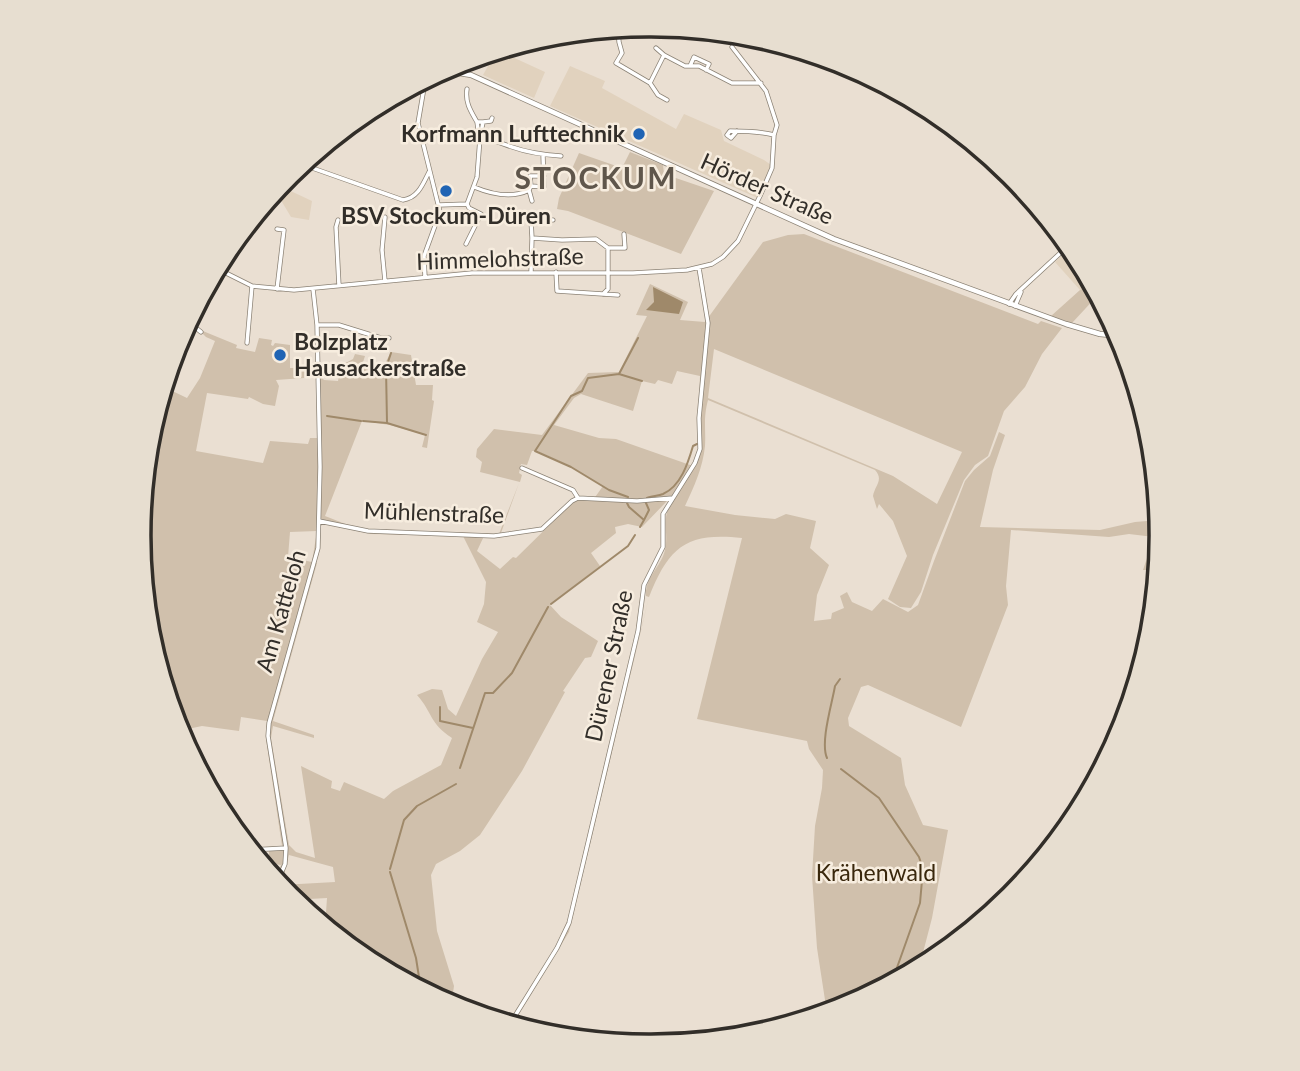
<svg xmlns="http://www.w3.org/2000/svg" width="1300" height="1071" font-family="Lato,sans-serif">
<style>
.built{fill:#e1d2be}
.green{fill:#d0c0ac;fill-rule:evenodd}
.water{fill:#9f896a}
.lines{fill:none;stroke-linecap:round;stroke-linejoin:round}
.stream{stroke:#9f896a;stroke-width:2}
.street-casing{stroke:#8b8275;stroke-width:5}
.secondary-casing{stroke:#8b8275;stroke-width:6}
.street{stroke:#fff;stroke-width:3.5}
.secondary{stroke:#fff;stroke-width:4.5}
.poi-dot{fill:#2064b4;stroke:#f7eddf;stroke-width:2.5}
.labels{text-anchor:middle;stroke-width:5;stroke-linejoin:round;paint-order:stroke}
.poi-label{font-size:23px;font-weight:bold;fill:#322e29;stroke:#f7eddf;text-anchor:end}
.street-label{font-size:23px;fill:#322e29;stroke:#f7eddf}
.park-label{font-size:23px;fill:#39270c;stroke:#f7eddf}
.district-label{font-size:30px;font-weight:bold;letter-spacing:2px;fill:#5f564b;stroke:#f7eddf}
.rim{fill:none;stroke:#322e29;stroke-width:3.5}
</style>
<rect width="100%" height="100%" fill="#eadfd2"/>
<path class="built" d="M497,50l48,22 -11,26 -51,-23z
M570,66l35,15 -3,7 74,41 8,-15 37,16 3,11 40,19 10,7 -14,32 -210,-93z
M280,186l32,15 -3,19 -18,-3 -15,-25z
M1071,247l21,37 -12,6 -25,-28z"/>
<path class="green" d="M630,152l33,13 1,9 50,17 -33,63 -113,-43 -11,-2 2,-11 20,-45 43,15z
M804,234l234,90 3,-3 21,7 -20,26 -17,33 -21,24 -16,45 -13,9 -11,15 -31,75 -12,37 -10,16 -11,-1 -12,-8 19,-43 -14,-35 -14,-17 -2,5 -4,-13c2,-11 11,-16 2,-26l-167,-70c-5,19 -2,28 -3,46 -2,21 -11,41 -20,60l50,9 40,4 11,-5 30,7 -6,27 19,17 -12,30 -3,26 17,-2 1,-6 12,-5 -4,-12 7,-4 5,10 20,9 11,-12 25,13 10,-7 16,-44 31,-80 9,-11 16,-14 9,-24 6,3 -12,35 -13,57 120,3 35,-8 24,-2 2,16 -3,34h-15l11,-33 -25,-3 -20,3 -98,-7 -5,56 2,19 -47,122 -93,-42 -7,2 -13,31 1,8 52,32 4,27 18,40 25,5 -16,88 -13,50 -21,11 1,-4 -4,-1 -12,14 -38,20 -18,5 -10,-65 -5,-72 3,-50 7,-38 1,-18 -14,-21 -2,-8 -110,-22 45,-181c-56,-6 -73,9 -93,59l-80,335 -57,93 -5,-1 48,-76 13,-29 51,-216h4l26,-106 -3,-1c-1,-19 15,-29 19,-46 4,-18 -4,-29 6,-48l-3,-2 -26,27 -14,-3 -13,3 1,6 -25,20 9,13 -50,39 11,12 37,24 -7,16 -6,1 -22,33 2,1 -43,79 -42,64 -20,16 -24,13 -5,11 6,56 17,55 -3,20 -85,-46 -41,-33 2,-29 -35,2 -17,-20 6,-15 -12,-2v-12l-21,-3 34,-2 -16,-107 1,-18 -26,-4 -2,14 -37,-5 -24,5 -29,-96 -10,-100 10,-100 15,-48 23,11 13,-20 15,-37 -9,-4 -8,-8 39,16 -1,3 19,4 4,-14 13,2 -1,5 2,1 2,-3 15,2v23h7l9,4 -2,6 -28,2 3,6 -4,20 -12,-2 -14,-7 -1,2 -41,-6 -11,58 67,12 7,-22 38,3 2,-6h7l3,-62 4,4 14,1 1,-6 4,-2 -18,-1v-9c11,4 18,2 28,-4l2,-5 10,2 -3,9 20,4 9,-17 20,3 5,30h17l-1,15 2,1 -7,47 -5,-1 3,-12 -35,-10 -28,-4 -37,95 23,9 18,4 133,5 20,-51 -18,50 36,-4 -53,7 -7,15 23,18 13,-12 3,1 57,-56 6,-4 14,2 10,-14 -37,-22 -29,-13h-5l-5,14 -6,-1 -2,9 3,2 -2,7 -40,-10 2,-10 -6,-5 1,-8 17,-20 48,6 46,-62 31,-1 28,-56 -11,-1 14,-31 38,18 -8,18 25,2 58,-80 25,-7zM714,349l248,103 -25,52 -44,-28 -185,-78zM677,371l23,5c-2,29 8,65 -7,90l-77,-27 -17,-1 -45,-13 20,-27 7,-4 52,17 9,-30 13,3 3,-4 14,4zM325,523l46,11 92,2 23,46 -2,22 -7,18 21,10 -16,27 -26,57 -8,-7 -6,-19 -10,-1 -15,6c16,18 12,28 35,43l-11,27 -48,26 -9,8 -40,-17 -4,9 -9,-3 1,-7 -31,-15 14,92 -19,-6 -7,-7 -18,-107 2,-12 41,12v-3l-41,-14 44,-158 -3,-1 4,-34zM317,531l-5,31 -24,-5 2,-25zM289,855l44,12 2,15 -54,3z
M1092,284l6,11 -26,28 -21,-7 29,-26z"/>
<path class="water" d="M653,287l30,15 -4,12 -33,-4 8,-8z"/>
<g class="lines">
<path class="stream" d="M619,374l19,-36
M327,416l34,5
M363,421l24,2 39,12
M387,423l-1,-55 5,-15
M647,498c4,-2 11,-2 16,-4 18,-8 25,-31 30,-48l4,-2
M627,500l1,-3 -19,-7 -38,-23 -36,-16 36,-55 11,-5 6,-13 31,-4 23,7
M627,503l2,4 15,13 -4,7
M644,520l5,-10 -3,-7
M551,604l77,-58 7,-11
M440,707v14l33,7
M827,758c-7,-16 5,-54 8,-72l5,-7
M460,768l25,-75h8l19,-20 36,-66
M841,769l38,29 40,59 4,12 -3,34 -26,73
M390,869l14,-49 13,-14 39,-22
M390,872l26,86 5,32"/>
<g class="street-casing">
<path id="street" d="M618,28l1,14 3,11 -6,10 34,20 8,12 9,5
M722,32l9,11
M656,48l8,7 21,11h14l33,17h29
M690,66l4,-9 15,7 -3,6
M650,83l14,-28
M467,89c-2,13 3,21 10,33h6l-3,16
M477,122l2,14
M483,122l8,-1 1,-3
M737,131l-6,7 -4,-3 3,-4c14,0 29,0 44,4
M301,164l102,36c15,-2 20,-16 26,-28
M531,186l-1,-10h14
M474,187c17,7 38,12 55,3l2,-4 13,1 -1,-32
M529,190l3,11
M439,205l28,-1 10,-27 3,-39c12,1 20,5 32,9 14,5 34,8 49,9
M338,220l-2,7 3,59
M553,220h-22l1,18 30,2 34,-1 12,9v41l-5,5
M466,244l15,-30 -12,-6 -2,-4
M608,248h17l-1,-14
M216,268l36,18 42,4 178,-17h161l54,-3 25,-6 11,-7 15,-16 22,-45 12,-28 2,-33 3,-10 -11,-34 -34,-44
M531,272l1,-34
M556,272l1,19 61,4
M425,277l-1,-21 16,-44 -22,-89 7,-41
M385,281l-3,-31 3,-33
M277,289l7,-59 -7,-1
M1009,304l7,-10 53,-49
M1015,306l6,-14
M188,322l13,10
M317,325h22l42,13h8
M247,343l5,-57
M522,468l51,22 5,8
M319,521l49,10 126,5 48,-7 30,-28 6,-3 59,3 36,-3
M250,850l36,-2
M277,883l8,-19 1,-16 -18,-112 1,-13 49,-175 2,-81 -3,-142 -4,-36
M510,1024l47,-76 12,-25 69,-292 6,-46 19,-38v-33l32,-51 5,-14 -1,-31 9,-95 -9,-55"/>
</g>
<g class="secondary-casing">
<path id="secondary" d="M457,72l1,-10
M407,89l46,-17 18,3 363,164 232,85 34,10 20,2"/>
</g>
<use href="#street" class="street"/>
<use href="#secondary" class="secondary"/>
</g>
<g class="poi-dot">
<circle cx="639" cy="134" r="7"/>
<circle cx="446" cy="191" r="7"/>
<circle cx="280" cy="355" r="7"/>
</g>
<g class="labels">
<g class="poi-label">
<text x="625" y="142">Korfmann Lufttechnik</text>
<text x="446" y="224" text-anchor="middle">BSV Stockum-Düren</text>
<text x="294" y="350" text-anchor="start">Bolzplatz<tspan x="294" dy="26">Hausackerstraße</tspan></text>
</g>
<g class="street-label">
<text transform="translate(767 189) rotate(24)" y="8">Hörder Straße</text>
<text transform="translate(500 259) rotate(-2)" y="8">Himmelohstraße</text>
<text transform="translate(434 513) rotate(2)" y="8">Mühlenstraße</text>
<text transform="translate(281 611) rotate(-74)" y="8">Am Katteloh</text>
<text transform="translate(609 666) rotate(-78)" y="8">Dürener Straße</text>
</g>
<g class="park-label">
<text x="876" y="881">Krähenwald</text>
</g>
<g class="district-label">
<text x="596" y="189">STOCKUM</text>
</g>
</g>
<path d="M0 0H1300V1071H0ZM649 37H651A498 498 0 0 1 1149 535V536A498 498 0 0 1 651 1034H649A498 498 0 0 1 151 536V535A498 498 0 0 1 649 37Z" fill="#e7ded0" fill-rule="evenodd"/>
<path class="rim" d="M649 37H651A498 498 0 0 1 1149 535V536A498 498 0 0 1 651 1034H649A498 498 0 0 1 151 536V535A498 498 0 0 1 649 37Z"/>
</svg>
